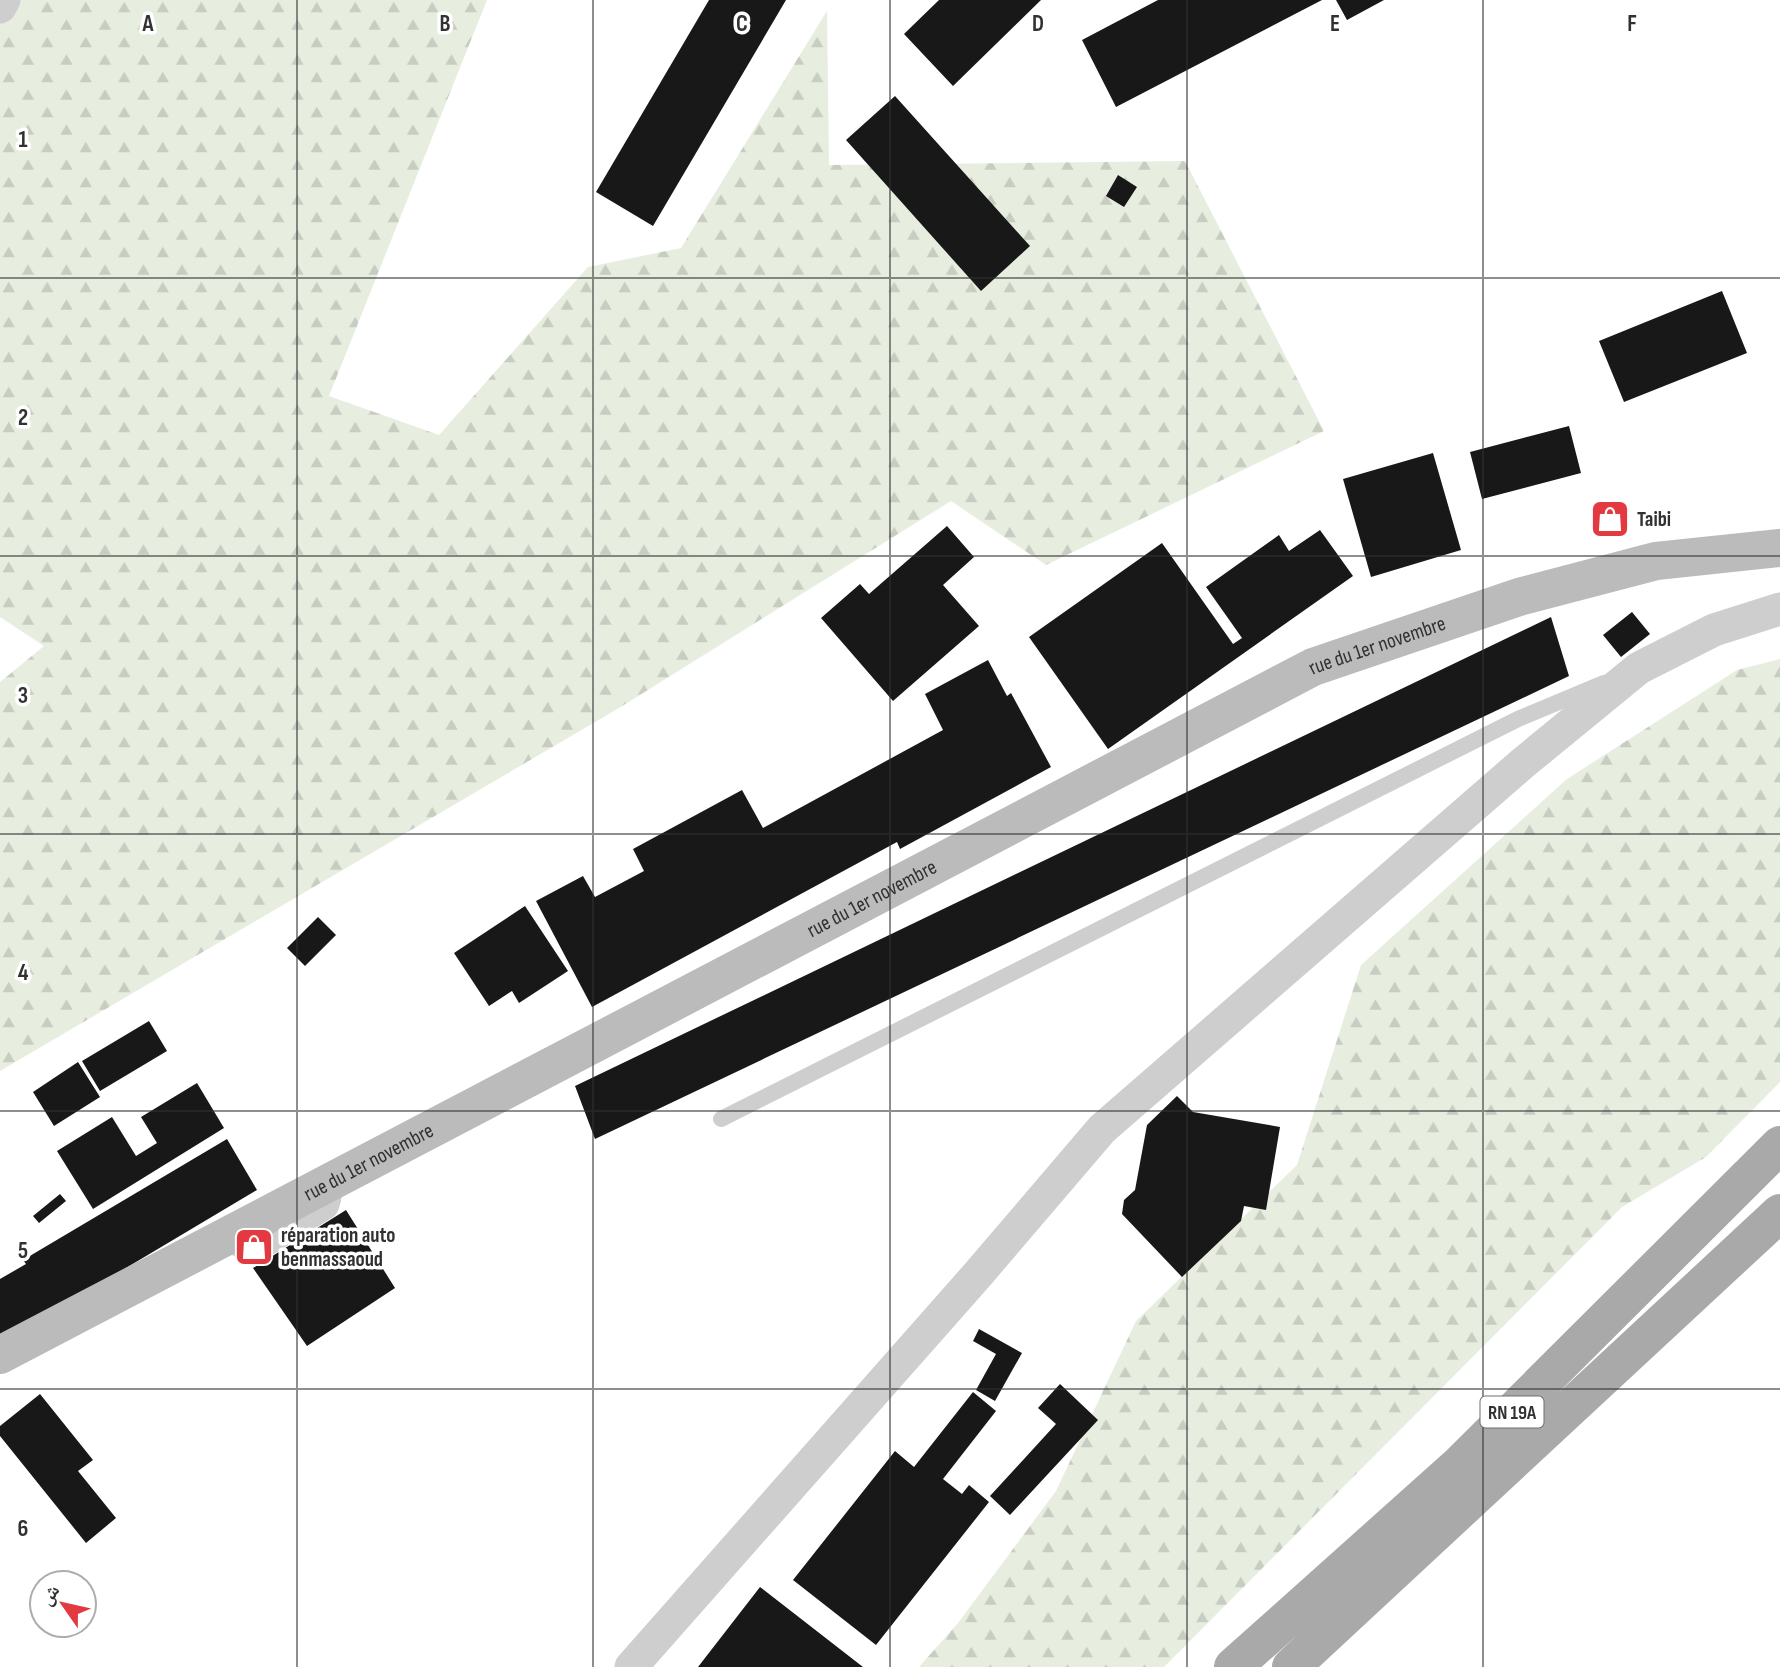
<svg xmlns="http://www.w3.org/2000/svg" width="1780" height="1667" font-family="'Sofia Sans Condensed','Noto Naskh Arabic',sans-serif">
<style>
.forest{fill:url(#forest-firs)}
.building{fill:#181818}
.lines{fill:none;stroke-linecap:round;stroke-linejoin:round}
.lane{stroke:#cecece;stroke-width:16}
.street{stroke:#cecece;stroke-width:33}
.secondary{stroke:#bbb;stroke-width:38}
.primary{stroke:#a9a9a9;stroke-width:38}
.grid{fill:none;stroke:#313131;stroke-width:2;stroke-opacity:0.55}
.labels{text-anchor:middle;stroke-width:7;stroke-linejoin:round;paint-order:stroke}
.shield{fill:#fff;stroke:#6f6f6f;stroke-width:2}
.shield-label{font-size:19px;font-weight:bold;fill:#313131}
.poi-label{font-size:21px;font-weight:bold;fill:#313131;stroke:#fff;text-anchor:start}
.street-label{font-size:21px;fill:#313131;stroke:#fff}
.grid-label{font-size:23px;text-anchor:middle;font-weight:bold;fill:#313131;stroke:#fff;stroke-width:7;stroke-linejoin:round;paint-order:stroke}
</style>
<defs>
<pattern id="forest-firs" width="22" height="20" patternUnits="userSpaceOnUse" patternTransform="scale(1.75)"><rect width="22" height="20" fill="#e7eee0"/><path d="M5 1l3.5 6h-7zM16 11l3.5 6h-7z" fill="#c7cdc1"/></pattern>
</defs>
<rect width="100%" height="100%" fill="#fff"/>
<path class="forest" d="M0,0h487l-158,396 110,39 149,-168 93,-19 146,-237 2,154 356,-4 139,270 -278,134 -95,-64 -332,207 -619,363v-389l44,-36 -44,-29z
M1780,659v423l-74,75 -84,50 -458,460h-245l39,-44 98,-132 80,-170 161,-156 64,-200 206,-186 170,-109z"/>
<path class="building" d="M709,0h77l-133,226 -57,-34z
M939,0h102l-88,86 -49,-52z
M1158,0h164l-206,107 -34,-67z
M1336,0h48l-37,20z
M895,96l135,150 -49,45 -135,-151z
M1118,175l19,12 -13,20 -18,-11z
M1722,291l25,62 -123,49 -25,-61z
M1569,426l12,47 -99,26 -12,-47z
M1433,453l28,97 -90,27 -28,-98z
M947,526l27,31 -31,28 36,41 -86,75 -72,-83 39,-34 9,10z
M1320,530l33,46 -245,173 -79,-112 133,-94 71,101 9,-6 -36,-51 73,-52 10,16z
M1632,612l18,22 -29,23 -18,-22z
M1551,617l18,59 -974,463 -20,-53z
M988,660l19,36 4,-3 40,74 -151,82 -3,-7 -305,165 -56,-106 47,-25 12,21 49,-26 -11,-22 109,-59 21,38 180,-98 -18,-36z
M525,906l43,65 -49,32 -7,-12 -23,15 -35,-53z
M318,917l18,18 -31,31 -18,-18z
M149,1021l18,30 -67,40 -18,-30z
M78,1062l22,35 -46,29 -21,-34z
M197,1083l27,45 -131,81 -36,-58 55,-34 24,39 21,-13 -16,-26z
M1177,1096l16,16 87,15 -14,83 -22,-4 -3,15 -59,56 -60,-63 2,-14 11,-10 12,-65z
M227,1139l30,51 -257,153v-64l26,-15 -3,-4z
M60,1194l6,7 -27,22 -6,-7z
M346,1210l49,78 -88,58 -54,-78z
M979,1329l43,24 -27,48 -19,-11 20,-36 -23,-13z
M1060,1384l38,36 -88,95 -20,-19 66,-72 -18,-16z
M973,1392l23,19 -53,68 19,15 7,-9 20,17 -113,143 -83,-65 102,-129 19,16z
M40,1394l53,66 -15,11 38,47 -30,25 -86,-107v-10z
M760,1587l103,80h-165z"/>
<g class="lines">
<path class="lane" d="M721,1119l797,-400 86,-36"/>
<path class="street" d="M0,7l4,-7
M229,1235l25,12 69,-43 2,-7
M631,1667l348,-394 123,-144 421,-366 116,-95 75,-38 66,-21"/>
<path class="secondary" id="s1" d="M0,1355l1313,-688 206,-70 137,-36 124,-13"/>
<path class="primary" d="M1233,1667l226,-202 321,-320
M1291,1667l489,-454"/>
</g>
<path class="grid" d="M297,0v1667M593,0v1667M890,0v1667M1187,0v1667M1483,0v1667M0,278h1780M0,556h1780M0,834h1780M0,1111h1780M0,1389h1780"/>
<defs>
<g id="shop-square" transform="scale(2.0125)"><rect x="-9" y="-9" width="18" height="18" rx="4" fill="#e23a40" stroke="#fff"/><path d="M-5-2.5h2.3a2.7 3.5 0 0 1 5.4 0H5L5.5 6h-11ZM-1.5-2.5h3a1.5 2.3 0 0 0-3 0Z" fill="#fff"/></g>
</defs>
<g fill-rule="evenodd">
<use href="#shop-square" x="1610" y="519"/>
<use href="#shop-square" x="254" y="1247"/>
</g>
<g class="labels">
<rect class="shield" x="1480.5" y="1396.5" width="63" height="31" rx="5"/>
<g class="shield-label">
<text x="1512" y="1419">RN 19A</text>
</g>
<g class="poi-label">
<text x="1637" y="526">Taibi</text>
<text x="281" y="1242">réparation auto<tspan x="281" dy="24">benmassaoud</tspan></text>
</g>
<g class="street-label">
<text dy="7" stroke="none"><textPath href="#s1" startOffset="1550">rue du 1er novembre</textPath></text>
<text dy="7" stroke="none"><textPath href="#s1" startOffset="984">rue du 1er novembre</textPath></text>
<text dy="7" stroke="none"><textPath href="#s1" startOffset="416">rue du 1er novembre</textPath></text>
</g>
</g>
<g class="grid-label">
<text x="148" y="31">A</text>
<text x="445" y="31">B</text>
<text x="742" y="31">C</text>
<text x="1038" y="31">D</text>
<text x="1335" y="31">E</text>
<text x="1632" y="31">F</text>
<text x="23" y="147">1</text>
<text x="23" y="425">2</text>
<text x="23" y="703">3</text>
<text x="23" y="980">4</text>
<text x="23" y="1258">5</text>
<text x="23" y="1536">6</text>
</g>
<g transform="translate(63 1604) rotate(304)"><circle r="33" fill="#ffffff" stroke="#adadad" stroke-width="2"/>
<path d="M0-5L12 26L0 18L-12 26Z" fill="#e23a40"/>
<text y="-10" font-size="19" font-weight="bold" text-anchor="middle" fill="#313131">ش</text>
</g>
</svg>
